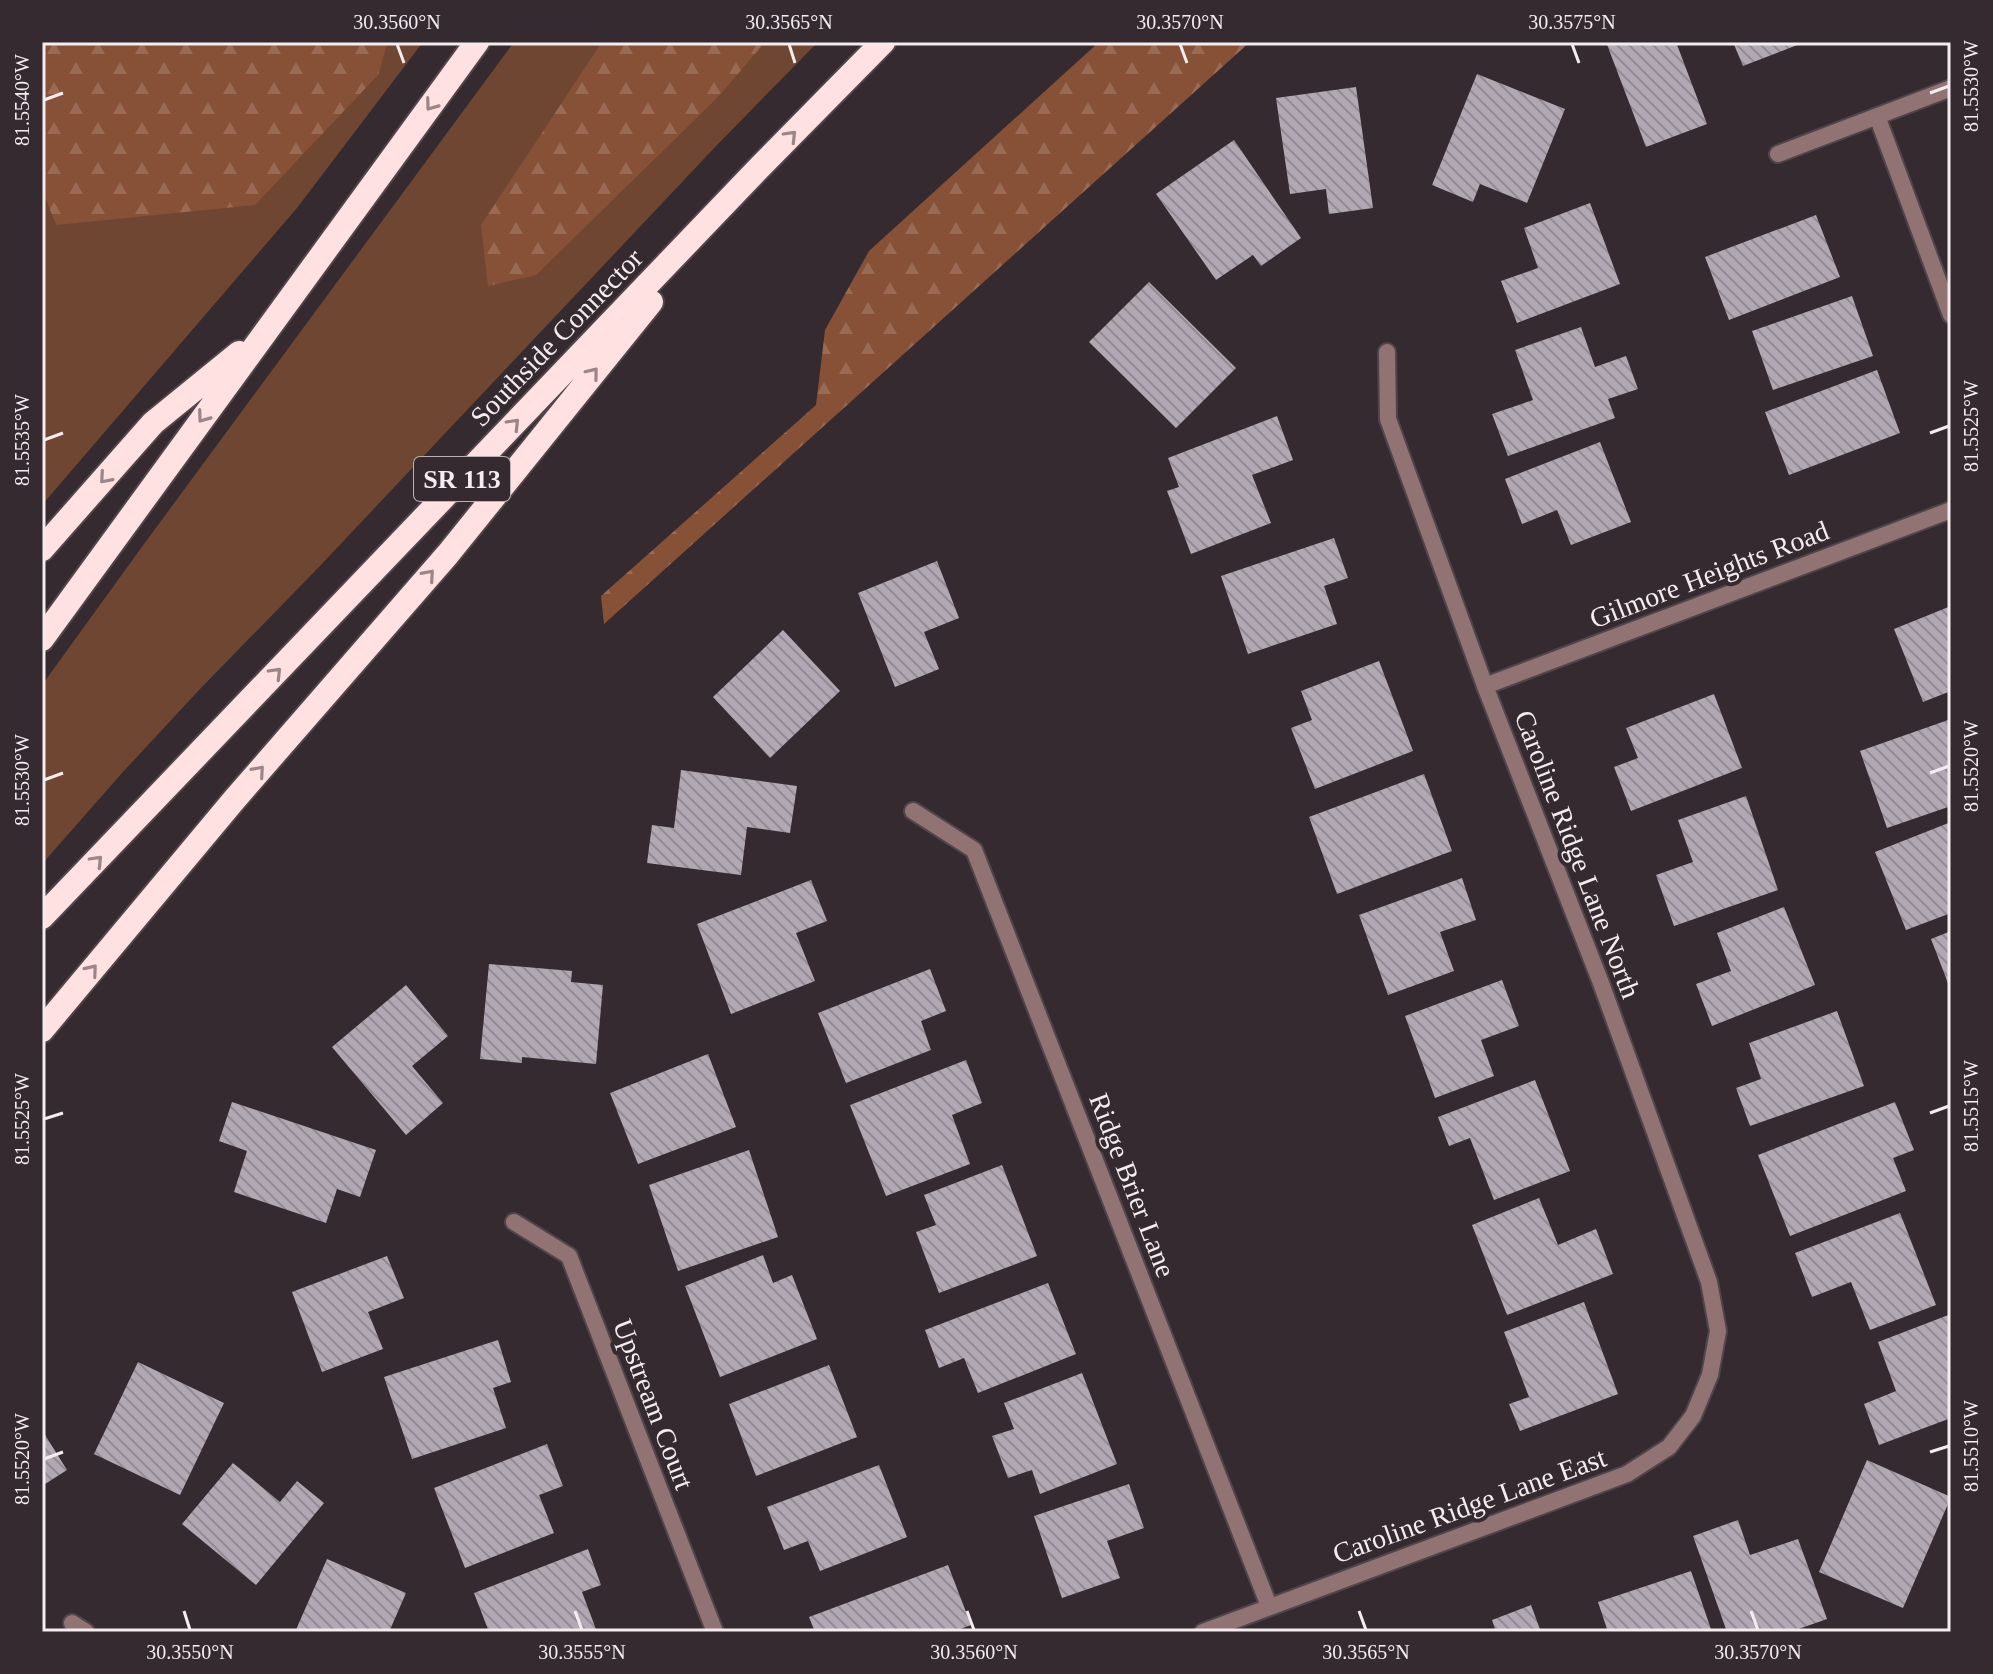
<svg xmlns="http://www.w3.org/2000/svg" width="1993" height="1674" font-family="Georgia,serif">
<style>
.green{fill:#6f4632}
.forest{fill:url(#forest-firs)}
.building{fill:url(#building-back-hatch)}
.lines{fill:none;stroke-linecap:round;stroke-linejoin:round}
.minor-casing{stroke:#50454a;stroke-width:20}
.motorway-casing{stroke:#50454a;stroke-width:28}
.minor{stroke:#917373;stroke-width:16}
.motorway{stroke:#ffe1e1;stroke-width:24}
.oneway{stroke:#9a8688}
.ticks{fill:none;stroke:#f4ecef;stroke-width:3}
.labels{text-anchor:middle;stroke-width:8;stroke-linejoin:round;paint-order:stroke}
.shield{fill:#352a2f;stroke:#bbb2b5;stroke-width:2}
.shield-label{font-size:26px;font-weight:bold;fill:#f4ecef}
.street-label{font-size:28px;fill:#f4ecef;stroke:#352a2f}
.neatline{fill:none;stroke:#f4ecef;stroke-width:3}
.ticks-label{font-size:20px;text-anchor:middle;fill:#f4ecef}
</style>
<defs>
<pattern id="forest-firs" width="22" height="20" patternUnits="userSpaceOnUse" patternTransform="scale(2)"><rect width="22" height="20" fill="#875137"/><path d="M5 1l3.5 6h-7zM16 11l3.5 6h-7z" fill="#996a54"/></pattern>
<pattern id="building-back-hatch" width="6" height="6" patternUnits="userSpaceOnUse" patternTransform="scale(2)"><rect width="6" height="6" fill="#b1a8b3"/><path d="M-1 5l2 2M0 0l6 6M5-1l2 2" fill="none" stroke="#928b93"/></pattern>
</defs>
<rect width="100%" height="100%" fill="#352a2f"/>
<path class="green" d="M388,42h35l-126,166 -255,297v-314l14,34 321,-150z
M514,42h304l-100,102 -400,424 -118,121 -78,84 -80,91v-179l102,-141z"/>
<path class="forest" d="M42,42h346l-10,33 -123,130 -199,20 -14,-34z
M602,42h163l-46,54 -183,179 -48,11 -7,-61z
M1099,42h151l-646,582 -3,-28 215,-191 9,-75 44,-79z"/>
<path class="building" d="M1606,42h70l31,82 -61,23z
M1733,42h72l-62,24z
M1477,74l88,35 -38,94 -47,-19 -7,18 -41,-17z
M1356,87l17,121 -44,6 -3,-25 -36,5 -14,-96z
M1234,140l67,98 -40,28 -8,-11 -37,25 -60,-86z
M1590,203l30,81 -103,39 -16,-42 37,-13 -14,-40z
M1816,215l24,62 -111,43 -24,-63z
M1149,282l87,86 -60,60 -87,-86z
M1852,296l21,60 -100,34 -21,-59z
M1581,327l14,40 31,-11 12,33 -30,10 7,19 -107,38 -16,-42 41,-14 -18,-50z
M1877,370l23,63 -111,42 -24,-63z
M1277,416l16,44 -41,15 19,48 -80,31 -24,-63 12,-4 -11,-29z
M1600,442l31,80 -60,23 -14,-35 -35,14 -17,-45z
M1334,538l14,40 -24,8 13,38 -89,30 -27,-78z
M937,561l22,57 -35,14 15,37 -44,18 -37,-94z
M1951,606v85l-28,11 -29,-73z
M783,630l57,61 -70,67 -57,-61z
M1379,661l34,90 -98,38 -24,-61 21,-8 -11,-29z
M1714,694l28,74 -111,43 -17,-44 24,-9 -12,-30z
M1951,719v87l-64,22 -27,-77z
M681,770l116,16 -7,47 -43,-6 -6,48 -94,-12 5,-38 22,3z
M1424,774l28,77 -115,43 -28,-77z
M1746,796l32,94 -104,36 -18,-51 37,-13 -15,-42z
M1951,822v91l-45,17 -31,-78z
M1462,878l14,42 -36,12 14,39 -66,24 -29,-80z
M811,880l16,41 -31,12 19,48 -84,33 -34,-90z
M1784,907l31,78 -103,41 -16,-42 35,-13 -14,-38z
M1951,931v60l-20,-52z
M489,964l83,7 -1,11 32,3 -7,79 -74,-7v6l-42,-4z
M930,969l16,42 -25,10 10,29 -85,33 -28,-70z
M1502,980l17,46 -38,14 13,36 -59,22 -30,-82z
M406,985l42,51 -36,30 31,37 -37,32 -74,-88z
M1837,1011l27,75 -114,40 -14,-38 25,-9 -12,-36z
M708,1054l28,73 -98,37 -28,-71z
M966,1060l16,43 -30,12 18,49 -84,32 -36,-91z
M1535,1080l35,91 -76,29 -24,-62 -21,8 -11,-29z
M232,1102l144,48 -16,47 -23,-8 -11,34 -92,-31 13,-41 -28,-10z
M1895,1102l19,48 -21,8 13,33 -116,45 -32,-81z
M749,1150l29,87 -100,34 -29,-86z
M1002,1165l35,91 -98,37 -23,-61 20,-7 -12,-30z
M1539,1198l19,47 38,-16 17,45 -106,41 -35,-90z
M1900,1213l36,92 -66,25 -19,-48 -39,15 -17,-44z
M763,1255l10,28 19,-8 25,64 -97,38 -35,-91z
M387,1256l17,42 -36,14 15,37 -61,23 -30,-80z
M1048,1283l28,71 -98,39 -14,-35 -25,10 -14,-38z
M1584,1302l34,92 -98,37 -11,-27 20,-7 -25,-65z
M1951,1314v104l-72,27 -15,-41 32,-13 -18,-49z
M498,1340l13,42 -18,6 13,40 -94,31 -28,-82z
M138,1362l86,41 -44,92 -86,-41z
M829,1365l28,72 -101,39 -27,-72z
M1082,1373l35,91 -77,30 -8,-24 -24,8 -16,-42 22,-7 -10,-26z
M42,1430l25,40 -25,16z
M547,1444l16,42 -24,9 15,38 -89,35 -31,-80z
M1867,1460l84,37 -48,111 -84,-36z
M233,1463l47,39 17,-21 27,22 -68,82 -74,-61z
M879,1465l28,72 -87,34 -12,-30 -24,9 -17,-43z
M1129,1484l15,44 -37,13 13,37 -58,20 -28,-82z
M1738,1520l12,35 48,-16 29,80 -37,13h-63l-34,-96z
M588,1549l13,36 -19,7 15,40h-108l-15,-39z
M327,1559l79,34 -17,39h-94z
M948,1565l23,60 -19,7h-137l-6,-15z
M1691,1571l21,61h-104l-10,-30z
M1531,1605l10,27h-45l-4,-12z"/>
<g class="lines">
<g class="minor-casing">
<path id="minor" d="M1877,116l74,199
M1778,154l173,-66
M1485,686l466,-176
M913,811l61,39 295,756
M514,1222l55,34 146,376
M72,1623l14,9
M1203,1632l424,-158 42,-27 24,-31 17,-41 8,-44 -9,-49 -108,-299 -116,-297 -97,-267 -1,-67"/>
</g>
<g class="motorway-casing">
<path id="motorway" d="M42,549l111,-126 86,-70
M42,639l435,-597
M42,917l714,-746 127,-129
M42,1030l192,-230 214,-246 203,-252"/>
</g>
<use href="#minor" class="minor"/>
<use href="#motorway" class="motorway"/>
</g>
<defs><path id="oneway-chevron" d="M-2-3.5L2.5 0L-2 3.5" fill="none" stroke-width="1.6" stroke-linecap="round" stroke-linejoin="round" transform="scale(2)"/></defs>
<g class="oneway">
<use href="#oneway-chevron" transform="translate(431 105) rotate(126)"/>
<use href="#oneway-chevron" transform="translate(791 136) rotate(-46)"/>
<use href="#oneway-chevron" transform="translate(593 373) rotate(-51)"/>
<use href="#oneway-chevron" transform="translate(203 417) rotate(126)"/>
<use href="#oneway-chevron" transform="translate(514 424) rotate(-46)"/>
<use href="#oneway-chevron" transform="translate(105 478) rotate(131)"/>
<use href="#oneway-chevron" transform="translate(429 575) rotate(-49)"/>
<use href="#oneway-chevron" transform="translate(276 673) rotate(-46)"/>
<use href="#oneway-chevron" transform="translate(259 771) rotate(-49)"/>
<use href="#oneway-chevron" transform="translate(97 861) rotate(-46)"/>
<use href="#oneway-chevron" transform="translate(92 970) rotate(-50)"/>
</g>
<path class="ticks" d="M397,44l7,19M789,44l6,19M1180,44l7,19M1572,44l7,19M1930,93l19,-7M44,100l19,-7M1930,433l19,-7M44,440l19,-7M1930,773l19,-7M44,780l19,-7M1930,1113l19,-7M44,1119l19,-6M1930,1452l19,-6M44,1459l19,-7M184,1611l6,19M575,1611l7,19M967,1611l7,19M1359,1611l7,19M1751,1611l7,19"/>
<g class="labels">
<rect class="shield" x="414" y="457" width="96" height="44" rx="6"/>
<g class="shield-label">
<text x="462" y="488">SR 113</text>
</g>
<g class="street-label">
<text transform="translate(556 337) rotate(-46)" y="10">Southside Connector</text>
<text transform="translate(1709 574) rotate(-21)" y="10">Gilmore Heights Road</text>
<text transform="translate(1578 854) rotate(69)" y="10">Caroline Ridge Lane North</text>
<text transform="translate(1133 1185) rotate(69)" y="10">Ridge Brier Lane</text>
<text transform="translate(654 1404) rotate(69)" y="10">Upstream Court</text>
<text transform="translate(1469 1505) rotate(-20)" y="10">Caroline Ridge Lane East</text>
</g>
</g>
<rect width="1993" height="1674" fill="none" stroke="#352a2f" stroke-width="88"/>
<rect x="44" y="44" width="1905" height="1586" class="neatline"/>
<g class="ticks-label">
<text x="397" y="29">30.3560°N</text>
<text x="789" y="29">30.3565°N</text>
<text x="1180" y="29">30.3570°N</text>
<text x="1572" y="29">30.3575°N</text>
<text transform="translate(1971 86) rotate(-90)" y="7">81.5530°W</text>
<text transform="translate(22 100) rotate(-90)" y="7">81.5540°W</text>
<text transform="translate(1971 426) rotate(-90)" y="7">81.5525°W</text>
<text transform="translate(22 440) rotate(-90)" y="7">81.5535°W</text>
<text transform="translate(1971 766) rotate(-90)" y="7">81.5520°W</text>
<text transform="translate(22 780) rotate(-90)" y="7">81.5530°W</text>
<text transform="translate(1971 1106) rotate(-90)" y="7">81.5515°W</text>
<text transform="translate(22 1119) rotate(-90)" y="7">81.5525°W</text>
<text transform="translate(1971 1446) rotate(-90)" y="7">81.5510°W</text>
<text transform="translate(22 1459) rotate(-90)" y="7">81.5520°W</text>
<text x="190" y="1659">30.3550°N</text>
<text x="582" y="1659">30.3555°N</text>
<text x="974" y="1659">30.3560°N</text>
<text x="1366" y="1659">30.3565°N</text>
<text x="1758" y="1659">30.3570°N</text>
</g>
</svg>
